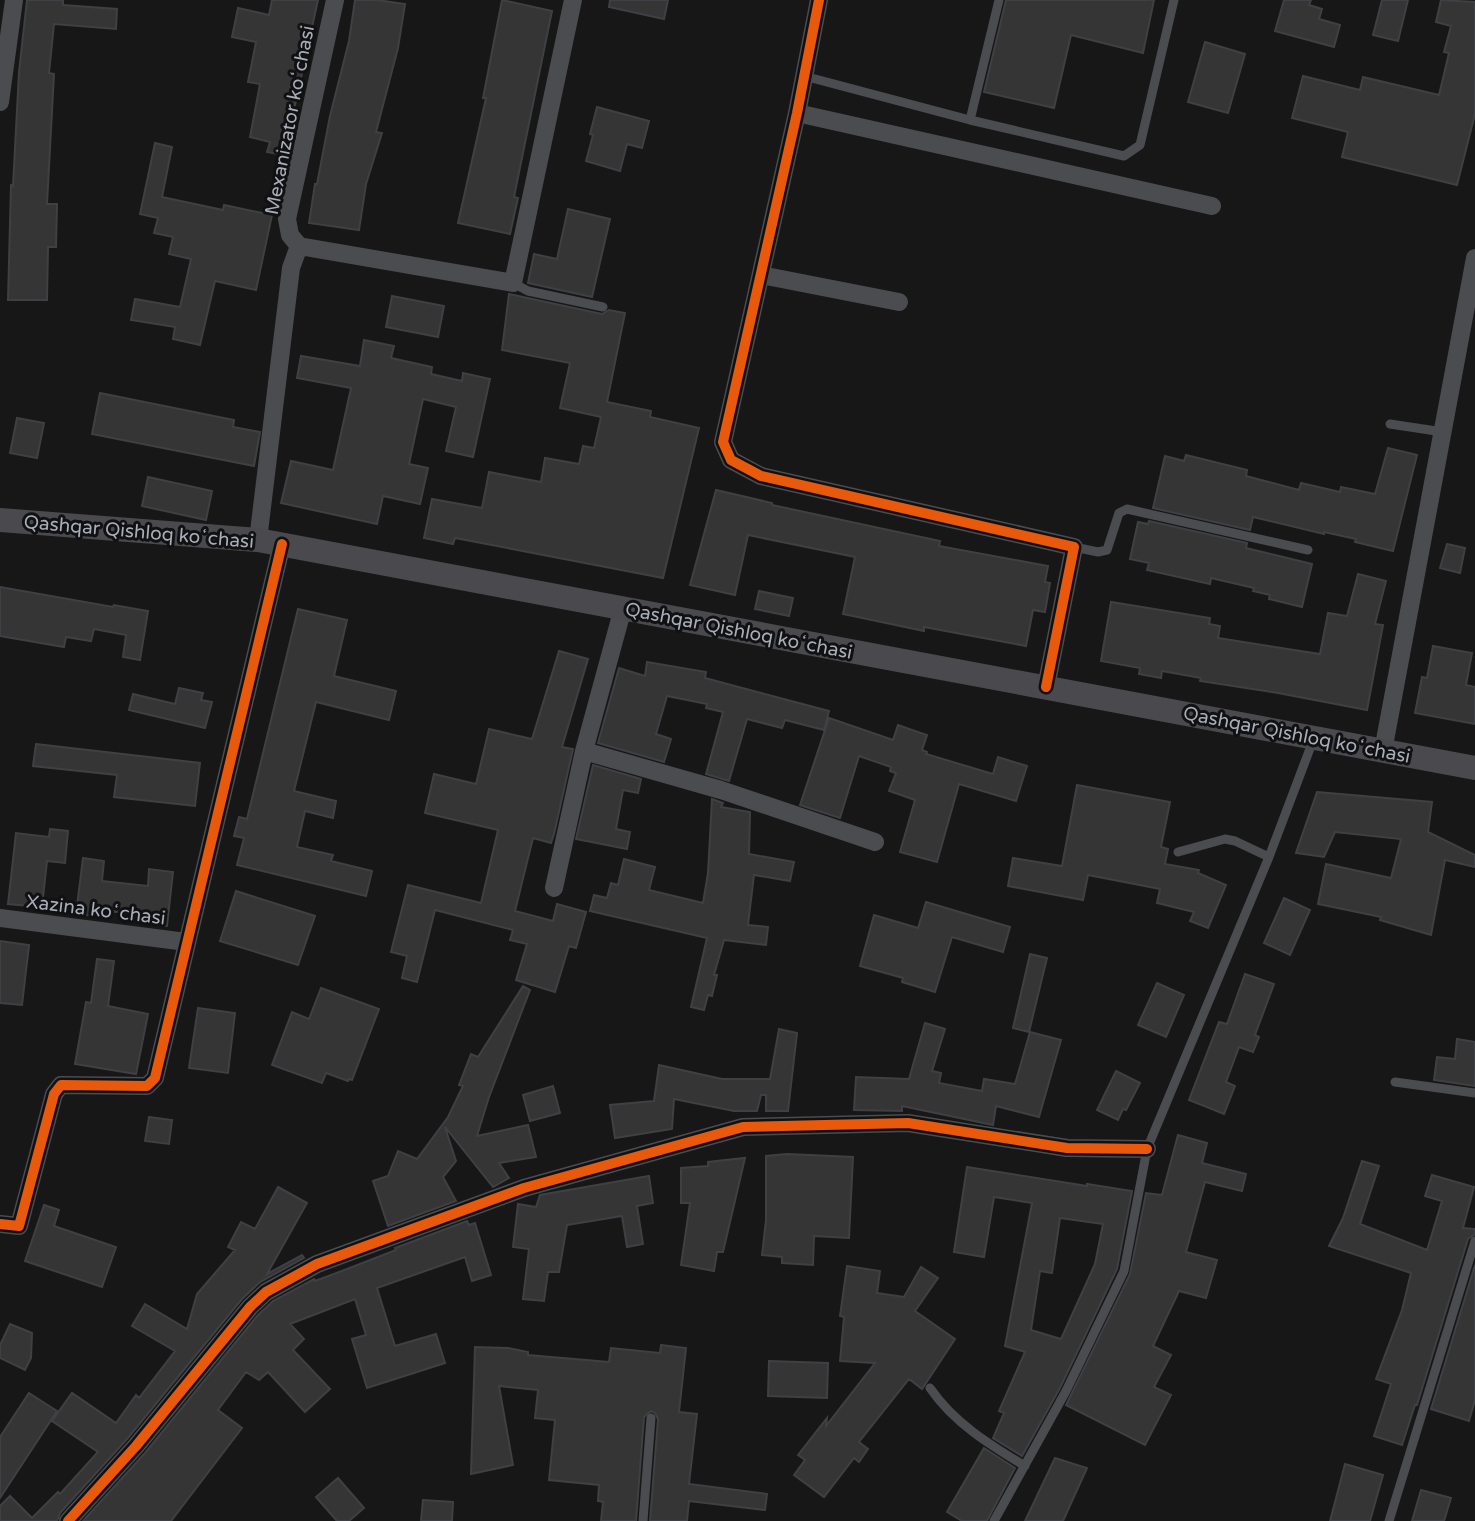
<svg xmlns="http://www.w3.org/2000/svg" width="1475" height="1521" font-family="'Varela Round',sans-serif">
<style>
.building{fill:#353536;stroke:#3f4043;stroke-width:2;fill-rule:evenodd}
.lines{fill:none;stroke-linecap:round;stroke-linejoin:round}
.service{stroke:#4b4c50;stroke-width:9}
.minor{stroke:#4b4c50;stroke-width:18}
.secondary{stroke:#4a4a4e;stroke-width:24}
.cycleway-casing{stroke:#111113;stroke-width:15}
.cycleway{stroke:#e8590c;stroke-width:10}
.labels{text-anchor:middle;stroke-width:6;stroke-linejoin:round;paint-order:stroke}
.street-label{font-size:19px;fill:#a8adb8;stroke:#111113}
</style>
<rect width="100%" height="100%" fill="#171717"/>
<path class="building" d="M27,0h36v5l54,4 -1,20 -62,-5 -5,49 5,1 -7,130h10l-1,43h-8l-1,53h-39l3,-115 2,1 6,-114z
M272,0h46l-34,155 -17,-3 3,-10 -20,-5 10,-53 -12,-2 8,-40 -24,-5 6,-29 31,7z
M355,0h22l28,4 -7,44 -22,84 6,1 -16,51 -7,46 -50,-7 6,-39h2l13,-68 19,-75z
M502,0l50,11 -38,186 4,1 -8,36 -52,-11 28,-125h-3z
M610,0h58l-4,19 -55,-12z
M1006,0h148l-11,53 -72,-18 -17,73 -70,-16z
M1284,0h27l-2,5 13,4 -3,10 21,6 -6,22 -59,-16z
M1382,0h26l-10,41 -25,-6z
M1441,0l34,2v112l-18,71 -115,-28 6,-25 -56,-14 11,-42 57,14 3,-13 76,18 10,-42 -5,-1 7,-26 -15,-4z
M1205,42l40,12 -17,59 -40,-11z
M597,107l52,14 -7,27 -15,-4 -7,27 -34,-10 7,-26 -3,-1z
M155,143l17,4 -10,50 61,13 1,-5 48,10 -16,75 -41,-9 -15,64 -27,-6 2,-12 -44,-7 4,-21 45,8 11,-48 -22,-5 4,-17 -19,-4 4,-15 -18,-4z
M568,209l42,10 -18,78 -64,-14 6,-29 23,5z
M509,294l93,20 7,-4 16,3 -18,89 44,9 -1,6 49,11 -36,150 -208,-40 -2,6 -29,-6 8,-39 50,9 7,-36 52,10 4,-24 34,6 4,-18 11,2 7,-31 -41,-9 10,-45 -68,-13z
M392,296l52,10 -6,31 -52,-10z
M364,340l30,6 -3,12 41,9 -1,7 31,7 1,-8 27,6 -17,78 -27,-6 10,-44 -33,-8 -14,65 19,4 -8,36 -37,-8 -6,28 -96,-21 10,-42 42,9 18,-82 -54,-10 4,-22 59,10z
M100,393l134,27 -1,7 27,5 -6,34 -162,-32z
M17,418l27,5 -7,35 -27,-5z
M1388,448l29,7 -24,96 -38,-9 1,-3 -32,-7v2l-71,-17 -3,13 -97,-22 12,-52 19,5 2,-6 61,15 -1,6 53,14 2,-7 39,9 1,-5 34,7z
M148,477l64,14 -6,29 -64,-14z
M716,490l56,13v2l168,36 -1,5 109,20 -3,16 5,1 -5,29 -12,-2 -7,36 -102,-19v4l-81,-17 12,-57 -107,-22 -13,60 -45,-10z
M1149,521l98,22 -1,5 66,16 -10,43 -33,-8 1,-4 -17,-4 1,-3 -43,-10 -1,6 -63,-14 2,-7 -19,-4 8,-37 10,2z
M1447,544l18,4 -5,25 -20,-5z
M1358,574l28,7 -11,43 8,1 -16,85 -89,-17 -78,-12 1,-3 -39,-7 -1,7 -22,-4 1,-6 -39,-7 10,-59 99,16 -1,6 11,2 -2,12 102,16 8,-41 19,3z
M0,587l113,20 1,-2 34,6 -8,49 -17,-3 3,-22 -32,-6 -3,12 -25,-4 -2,10 -64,-11z
M759,591l34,7 -4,18 -34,-7z
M298,609l49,11 -13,56 62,15 -7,29 -73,-18 -22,89 42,10 -3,17 -28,-7 -8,36 36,8 -2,6 41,10 -6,25 -129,-31 7,-27 -10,-2 5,-19 8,2z
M1433,646l39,7 -6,32 9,2v37l-60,-11 7,-36 5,1z
M559,651l29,8 -26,88 11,2 -19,85 -3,9 -18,-5 -18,73 38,10 4,-17 29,8 -10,36 -7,-2 -14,46 -39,-12 11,-36 -17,-4 3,-10 -78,-20 -18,72 -15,-4 5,-22 -16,-4 17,-67 73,18 17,-73 -73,-17 9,-39 42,10 13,-55 43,10z
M647,662l59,10 -1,6 124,33 -5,19 -39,-10 -3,8 -35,-9 -18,62 -23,-7 17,-62 -17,-4 1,-4 -40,-8 -11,38 15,5 -7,23 -66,-19 21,-75 26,8z
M179,688l24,5 -2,7 11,2 -7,26 -76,-18 4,-16 42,10z
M829,718l64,22 5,-15 29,10 -5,15 5,2 -1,2 67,20 5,-17 29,9 -11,35 -57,-17 -22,78 -37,-10 15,-52 -26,-9 7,-18 -6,-2 1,-4 -32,-11 -19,62 -40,-13z
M36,744l164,19 -5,43 -81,-9 3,-22 -84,-9z
M593,765l48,14 -3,14 -15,-3 -7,39 14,3 -3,17 -51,-10z
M1077,785l93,17 -9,45 7,2 -3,15 34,6 -1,3 28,12 -18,43 -18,-7 4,-9 -37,-9 3,-14 -72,-14 -5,25 -75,-14 5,-28 49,8z
M1317,792l115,10 -4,30 47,23v12l-30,-7 -14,75 -51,-15 1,-3 -63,-13 8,-40 65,14 10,-39 -66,-7 -11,25 -28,-4z
M712,799l11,4 -2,4 29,5 -1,42 45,8 -4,19 -36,-6 -6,50 20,2 -2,18 -42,-5 -10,35h3l-5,21 -4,-1 -4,15 -13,-3 16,-69 -117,-27 4,-16 13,3 4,-15 7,2 6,-26 31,8 -6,23 54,13 5,-30z
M50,829l18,2 -3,32 -18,-2 -5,46 -34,-3 8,-71 33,4z
M83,858l21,3 -2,20 46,5 1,-17 24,3 -6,54 -23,-3 1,-8 -47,-5 -1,6 -21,-2z
M236,891l79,25 -17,49 -78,-24z
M1284,898l26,12 -20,45 -26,-12z
M926,902l84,25 -7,25 -51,-15 -17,55 -33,-10 1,-4 -43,-12 14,-51 44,13z
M0,941l29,4 -7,60 -22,-2z
M1030,954l17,4 -18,74 -16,-4z
M97,959l17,2 -6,45 40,8 -12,60 -61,-10 11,-62 5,1z
M1245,974l29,10 -19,51 4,2 -6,15 -14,-5 -13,35 9,4 -11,28 -35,-14 30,-78 8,2z
M1157,983l27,12 -18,42 -28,-12z
M523,986l7,4 -41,107 -12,39 51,-11 8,32 -37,6 10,15 -16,9 -48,-60 11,34 -13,16 13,24 -68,25 -15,-45 15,-5 10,-25 19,8 31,-42 15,-31 -4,-1 12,-31 7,3z
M321,988l58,21 -27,71 -3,-1 -1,2 -22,-8 -4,10 -50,-18 20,-53 17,7z
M198,1008l37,5 -7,60 -39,-5z
M925,1023l20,6 -13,42 9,2 -2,10 43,8 2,-12 31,5 15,-52 31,8 -22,77 -43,-11 -3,19 -91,-19v5l-48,-1 2,-33 53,2z
M779,1029l18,4 -9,78h-22v-16h-5l-4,16h-23l-60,-12 -2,30 -57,9 -5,-33 44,-4 5,-36 63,14h48z
M1457,1039l18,3v44l-41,-6 3,-23 18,2z
M1116,1071l24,12 -14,27 -3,-1 -5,11 -21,-10z
M553,1086l7,27 -30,8 -7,-26z
M149,1117l23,3 -3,24 -24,-3z
M1178,1135l29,8 -5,20 44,11 -4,17 -37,-9 -19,70 31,8 -11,38 -27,-7 -26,55 18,9 -17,32 17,8 -26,50 -79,-40 64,-131 16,-81 16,2z
M787,1154l66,3 -4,81 -35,-2 -1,29 -31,-2v-6l-20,-2 4,-35v-64z
M745,1158l-22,94h-6l-3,19 -33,-6 9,-62h-9v-35l27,-2v-4z
M1362,1161l17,5 -19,58 67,26 15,-49 -17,-5 7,-21 42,12 -11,41 12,1v5l-7,5 -51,166h-2l-13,40 -28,-9 17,-52 -15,-5 26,-69 9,-37 -82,-27 14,-28z
M967,1167l120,19v-2l45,7 -15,78 -57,119 -38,68 -29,-18 11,-25 -5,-2 26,-59 -20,-6 27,-143 -38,-6 -10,60 -30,-5zM1060,1218l43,6 -8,40 -34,75 -30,-9 9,-59 12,2z
M649,1176l4,27 -16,3 6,38 -16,3 -5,-31 -55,9 -8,47h-11l-4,29 -21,-2 6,-50 -16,-2 5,-43 18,3 4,-12z
M278,1187l29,16 -40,71 35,-19 2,3 -44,24 -18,17 -115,140 -67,74 -3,8h-57v-15l10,-10 22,22 26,-26 2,2 38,-42 -46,-31 20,-28 44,30 20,-28 3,3 36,-47 -43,-25 13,-22 42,25 10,-35 38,-44 -7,-3 13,-25 14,7z
M44,1205l15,5 -5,16 62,21 -14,40 -77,-26z
M467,1221l2,4 6,-2 16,52 -19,6 -7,-24 -88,31 18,58 41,-12 9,29 -78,25 -15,-49 14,-4 -11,-36 -65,25 14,15 -11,11 37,39 -25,23 -37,-40 -9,8 -13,-8 -28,38 24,18 -71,93h-88l62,-68 113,-138 15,-14 41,-22 1,2 32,-12 49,-19 -1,-2z
M1475,1265v135l-6,21 -38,-12z
M847,1266l33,5 -3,22 27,4 17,-30 17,11 -23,33 40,28 -33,50 -13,-10 -50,63 9,7 -9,13 -5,-4 -30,39 -30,-22 11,-15 -7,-5 29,-37 -1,8 49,-63 -35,-2 4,-44 -4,-1z
M10,1324l22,9 -1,25 -6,12 -25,-12v-13z
M661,1345l25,3 -7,64 18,2 -8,70 78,10 -2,16 -76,-9 -2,20h-37l8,-102 -3,-6 -4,-2 -7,6 -8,104h-35l2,-19 -5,-1 1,-16 -50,-5 6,-60 -20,-2 3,-28 -39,-4 14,79 -42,9 4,-127 33,1 20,4v3l81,7 2,-14 49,5z
M769,1361l59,2 -1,35 -59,-2z
M29,1393l28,18 -57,87v-61z
M984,1448l31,20 -28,53h-25l-15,-9z
M1055,1458l32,10 -24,53h-38z
M1345,1464l38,11 -13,46h-40z
M338,1478l26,30 -15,13h-12l-21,-24z
M1421,1490l30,8 -7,23h-32z
M423,1500l30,2 -1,19h-31z"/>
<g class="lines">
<path class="service" d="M804,76l166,44 154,36 16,-11 34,-145
M970,120l29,-120
M513,283l15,8 75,16
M1390,424l53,8
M1074,547l24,5 9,-2 12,-37 8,-4 181,41
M1178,852l47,-13 10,2 34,16
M1395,1082l80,11
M930,1388c24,35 60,57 95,78
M643,1521l8,-103
M994,1521l72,-130 58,-120 23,-122 122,-292 45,-119
M1389,1521l86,-280"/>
<path class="minor" d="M819,0l-22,113 -74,329 8,18 30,16 313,71 -28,140
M0,102l14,-102
M797,113l415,93
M299,246l-9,-11 -3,-16 48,-219
M761,275l138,27
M258,540l33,-272 8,-22 214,37 60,-283
M584,751l39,-143
M1383,751l92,-493
M554,888l30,-137 137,39 154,52
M0,918l186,24
M0,1224l19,2 35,-132 7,-9 86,1 8,-8 127,-534
M68,1521l68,-75 114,-139 16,-15 51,-28 207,-76 219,-61 165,-4 159,25 80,1"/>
<path class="secondary" d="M0,520l258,20 1217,228"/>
<g class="cycleway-casing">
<path id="cycleway" d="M819,0l-22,113 -74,329 8,18 30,16 313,71 -28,140
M0,1224l19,2 35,-132 7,-9 86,1 8,-8 127,-534
M68,1521l68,-75 114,-139 16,-15 51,-28 207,-76 219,-61 165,-4 159,25 80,1"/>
</g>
<use href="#cycleway" class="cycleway"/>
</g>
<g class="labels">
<g class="street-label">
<text transform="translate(289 120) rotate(-79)" y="7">Mexanizator koʻchasi</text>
<text transform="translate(139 531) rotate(5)" y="7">Qashqar Qishloq koʻchasi</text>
<text transform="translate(739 630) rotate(11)" y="7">Qashqar Qishloq koʻchasi</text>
<text transform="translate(1297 734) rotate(11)" y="7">Qashqar Qishloq koʻchasi</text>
<text transform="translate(96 909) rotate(7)" y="7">Xazina koʻchasi</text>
</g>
</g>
</svg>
